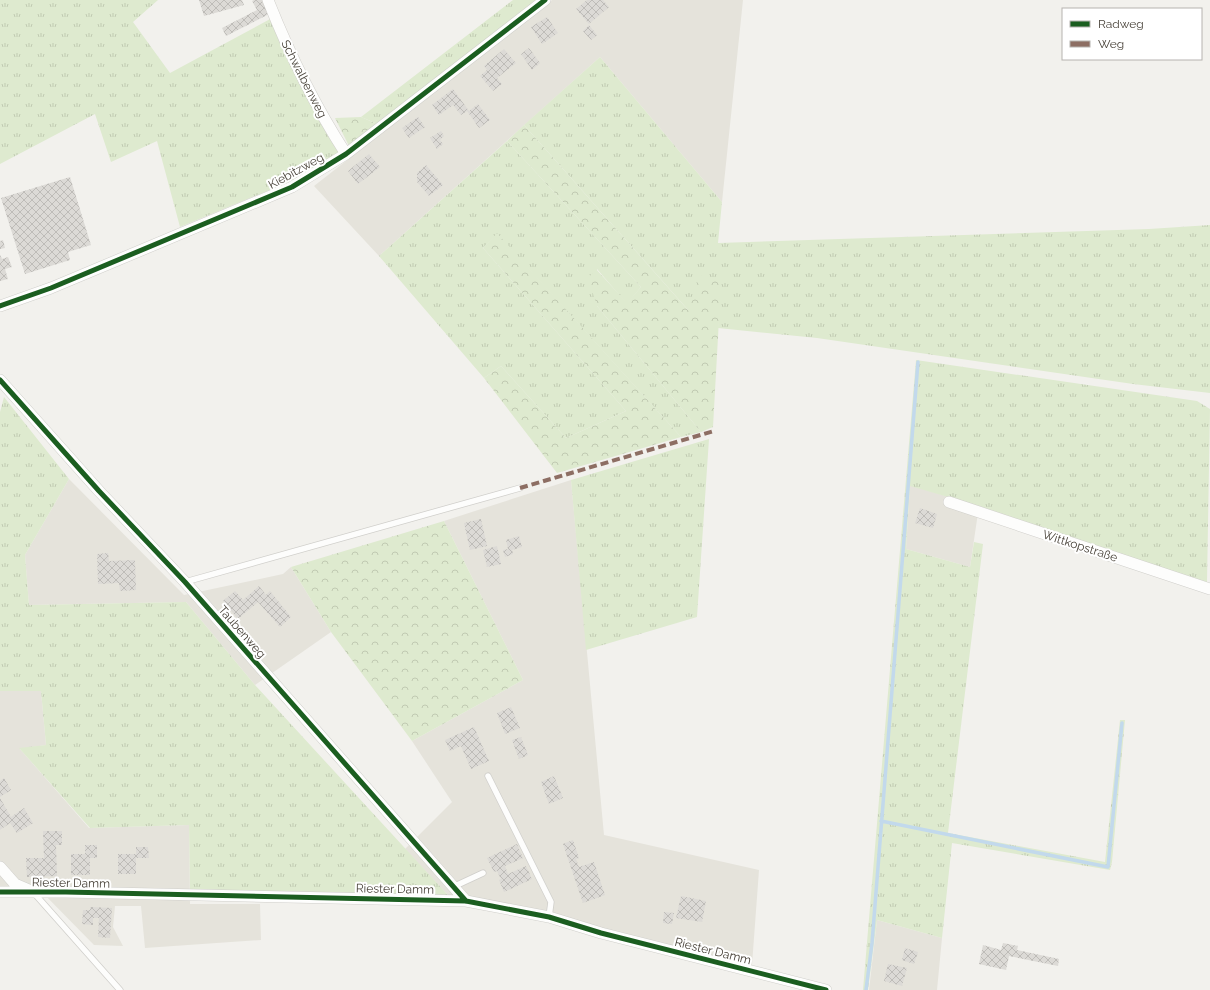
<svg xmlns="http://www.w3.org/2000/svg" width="1210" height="990" font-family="Raleway,sans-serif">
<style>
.residential{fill:#e5e3db}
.grass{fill:url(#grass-tufts)}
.forest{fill:url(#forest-crowns)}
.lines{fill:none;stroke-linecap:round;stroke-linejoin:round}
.stream{stroke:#c2d9ec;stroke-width:3.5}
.building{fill:url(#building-cross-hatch)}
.service-casing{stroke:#d0cfcb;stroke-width:7}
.minor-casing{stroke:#d0cfcb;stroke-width:12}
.service{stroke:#fdfdfc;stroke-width:5.5}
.minor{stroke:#fdfdfc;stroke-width:11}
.quiet{stroke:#8d6e63;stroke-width:4;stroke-dasharray:8 4;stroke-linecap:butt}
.cycleway-casing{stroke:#fff;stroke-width:8}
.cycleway{stroke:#1b5e20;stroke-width:5}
.labels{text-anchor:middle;stroke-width:4;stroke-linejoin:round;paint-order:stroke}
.street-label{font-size:12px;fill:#484239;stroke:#fff}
</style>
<defs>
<pattern id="grass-tufts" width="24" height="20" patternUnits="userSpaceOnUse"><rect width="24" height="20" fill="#deeacf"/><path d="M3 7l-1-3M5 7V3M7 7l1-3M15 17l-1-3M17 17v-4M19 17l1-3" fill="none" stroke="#c0cab2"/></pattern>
<pattern id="forest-crowns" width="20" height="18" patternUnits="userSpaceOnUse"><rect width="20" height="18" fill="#deeacf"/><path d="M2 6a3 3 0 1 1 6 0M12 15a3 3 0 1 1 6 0" fill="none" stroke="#c0cab2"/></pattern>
<pattern id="building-cross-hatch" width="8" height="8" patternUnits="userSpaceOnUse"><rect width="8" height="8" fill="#dcdad6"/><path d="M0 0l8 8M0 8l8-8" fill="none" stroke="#bebcb8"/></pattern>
</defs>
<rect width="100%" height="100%" fill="#f2f1ed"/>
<path class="residential" d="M552,0h191l-21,202 -122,-145 -221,199 -65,-70z
M69,479l115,116 99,-21 8,-7 40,65 -76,53 -69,-83 -157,3 -4,-50z
M571,480l33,355 155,35 -7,95 -148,-35 -156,-35 -43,-46 47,-47 -40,-61 111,-61 -79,-159z
M910,485l69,21 -9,61 -64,-18z
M0,691h41l5,54 -26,4 69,79 100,-3 1,79h70l1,36 -116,8 -4,-42h-26l-2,21 10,19 -29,-1 -56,-57h-38z
M877,920l65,18 -5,52h-68z"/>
<path class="grass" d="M0,0h158l-25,22 37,51 102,-55 69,136 -45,25 -116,48 -23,-86 -46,21 -16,-48 -95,50z
M513,0h25l-158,125 -19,-8z
M600,57l122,145 -4,41 431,-14 61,-4v168l-77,-9 -316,-46 -99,-10 2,-45 -31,28 -165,-186z
M507,141l134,146 -14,17 -30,-35v37l104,126 -20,5 -184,-203 -14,14 143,163 -60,27 -65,-72 -17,12 -105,-122z
M916,360l281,41 13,8 -3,174 -228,-77 -69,-20 -4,63 64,18 4,-25 9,2 -35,289 157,29 15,-142h5l-13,142 -2,8 -158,-27 -10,95 -65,-18 -9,70h-5z
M4,397l65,82 -44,76 4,50 157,-3 69,83 193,210 -258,-5 -1,-65 -99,3 -71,-80 27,-3 -5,-54h-41v-279z
M709,439l-12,178 -111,33 -15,-170z"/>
<path class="forest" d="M361,117l19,8 -30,23 -15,-30z
M524,125l164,185 11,-35 22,8 -8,144 -12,5 -104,-126 -9,-28 8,-9 31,34 14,-16 -134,-146z
M497,233l184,204 -124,36 -73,-95 17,-12 65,72 60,-27 -143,-163z
M444,521l79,159 -111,61 -81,-109 -40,-65z"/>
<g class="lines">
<path class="stream" d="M881,821l227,46 14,-144
M866,990l6,-47 46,-581"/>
</g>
<path class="building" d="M199,0h43l2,5 -40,11z
M254,0h10l7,13 -45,23 -4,-8 35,-18 -5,-9z
M587,0h16l6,7 -20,17 -13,-15z
M547,17l11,16 -16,11 -11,-17z
M589,25l8,10 -6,5 -8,-9z
M529,48l11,15 -8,7 -11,-16z
M504,49l12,14 -19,15 5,6 -9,7 -13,-15 7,-6 -3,-4z
M453,89l16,22 9,-7 12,16 -11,8 -12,-17 -6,4 -8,-10 -14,10 -7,-10z
M418,117l7,10 -16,11 -7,-10z
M441,131l3,5 -4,4 3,4 -6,5 -7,-11z
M369,154l11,13 -22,17 -10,-13z
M426,165l17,20 -14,11 -12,-14v-9z
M70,177l21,68 -23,7 2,8 -45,14 -24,-76z
M3,240l2,8 -5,1v-8z
M0,255l2,4 6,-2 4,10 -7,2 3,10 -8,2z
M920,508l17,6 -4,14 -18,-5z
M481,519l6,27 -17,4 -6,-27z
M519,536l3,11 -10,3 1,4 -8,3 -2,-7 5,-1 -2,-9z
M497,546l4,18 -14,3 -4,-17z
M108,553l1,8 26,-1 1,30 -16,1 -1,-8 -21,1 -1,-30z
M259,586l7,9 4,-4 21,26 -11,10 -22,-25 -20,17 -15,-18 12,-10 8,9z
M511,707l9,21 -15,6 -8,-21z
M474,727l15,34 -18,8 -10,-23 -11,5 -5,-11z
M521,737l7,18 -9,4 -7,-19z
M554,776l9,22 -14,6 -8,-22z
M4,778l7,12 -11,7v-16z
M0,798l11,19 13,-9 9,15 -16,10 -7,-10 -10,7z
M43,831h19v14h-6l1,31 -30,1 -1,-19h18z
M573,840l6,18 -3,1 3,8 15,-5 11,33 -22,8 -20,-59z
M517,844l6,14 -18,8 3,8 18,-8 6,13 -28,13 -5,-12 2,-1 -4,-8 -3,1 -7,-14z
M85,845h12v13h-7v17h-19v-21h14z
M136,847h12l1,11h-13v16h-18v-20h18z
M681,896l25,5 -4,21 -26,-4z
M90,907l22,1 -2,30 -12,-1 1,-19h-6v7l-11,-1 1,-14h7z
M664,912l10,1 -2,11 -9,-1z
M1003,943l15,3 -1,4 42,9 -1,7 -49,-10 -3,14 -27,-6 4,-19 18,5z
M905,948l13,4 -4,12 -12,-4z
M888,964l19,4 -5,18 -18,-5z"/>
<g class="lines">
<g class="service-casing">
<path id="service" d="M185,582l335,-94
M488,776l63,126 -2,15
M455,886l28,-13
M34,893l86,97"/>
</g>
<g class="minor-casing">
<path id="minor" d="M268,0c21,53 47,106 78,154
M0,306l51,-18 241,-101 54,-33 199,-154
M0,380l99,111 86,91 281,319
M949,502l261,87
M0,867l15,17 14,6
M0,892h66l400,9 83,16 52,16 225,57"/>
</g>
<use href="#service" class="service"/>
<use href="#minor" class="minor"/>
<path class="quiet" d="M520,488l194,-57"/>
<g class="cycleway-casing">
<path id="cycleway" d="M0,306l51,-18 241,-101 54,-33 199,-154
M0,380l99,111 86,91 281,319
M0,892h66l400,9 83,16 52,16 225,57"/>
</g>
<use href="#cycleway" class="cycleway"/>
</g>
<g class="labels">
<g class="street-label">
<text transform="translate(304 79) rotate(63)" y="4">Schwalbenweg</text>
<text transform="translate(296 171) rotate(-29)" y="4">Kiebitzweg</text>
<text transform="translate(1080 546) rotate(18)" y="4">Wittkopstraße</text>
<text transform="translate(242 632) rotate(49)" y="4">Taubenweg</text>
<text transform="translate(71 883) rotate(1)" y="4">Riester Damm</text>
<text transform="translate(395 889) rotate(1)" y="4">Riester Damm</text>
<text transform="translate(713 951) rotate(14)" y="4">Riester Damm</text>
</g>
</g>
<rect x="1062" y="8" width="140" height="52" fill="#ffffff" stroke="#b6b3b0"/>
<rect x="1070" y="21" width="20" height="6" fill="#1b5e20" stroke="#b6b3b0"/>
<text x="1098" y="28" font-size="12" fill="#484239">Radweg</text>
<rect x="1070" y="41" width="20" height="6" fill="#8d6e63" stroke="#b6b3b0"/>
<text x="1098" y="48" font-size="12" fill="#484239">Weg</text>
</svg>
